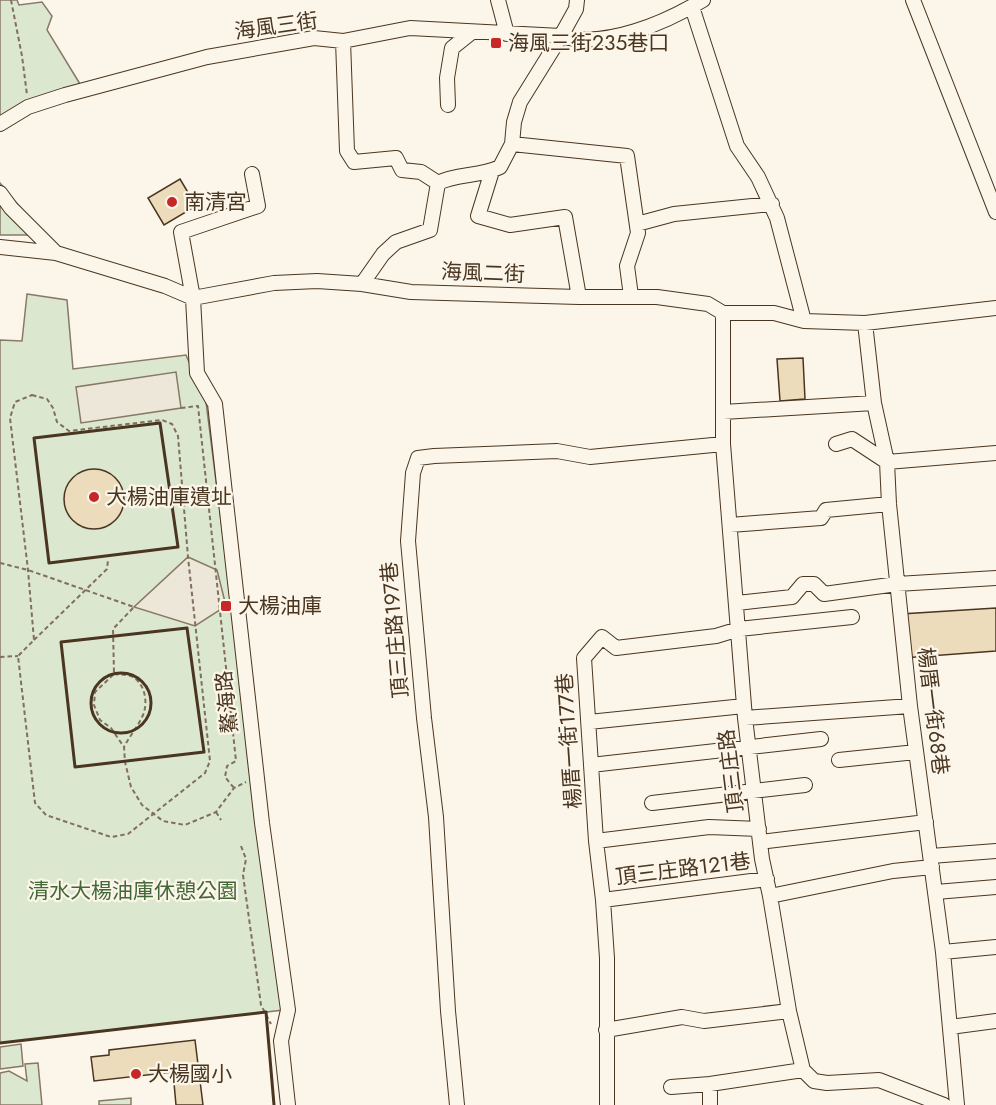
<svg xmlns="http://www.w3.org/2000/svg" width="996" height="1105" font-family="Jost,'Noto Sans TC',sans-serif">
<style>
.green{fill:#dce7d0;stroke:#887966;stroke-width:1.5}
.parking{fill:#ede7d9;stroke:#887966;stroke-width:1.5}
.building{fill:#ecdcbc;stroke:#4a3520;stroke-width:1.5}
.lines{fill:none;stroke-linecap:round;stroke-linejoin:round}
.minor-casing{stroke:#4a3520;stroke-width:16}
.path{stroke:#7f6f5c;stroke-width:2;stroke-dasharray:4.5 3;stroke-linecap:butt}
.minor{stroke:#fbf6e9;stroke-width:14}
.wall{stroke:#4a3520;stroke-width:3}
.poi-dot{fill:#c62828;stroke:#fbf6e9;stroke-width:2}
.labels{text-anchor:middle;stroke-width:4.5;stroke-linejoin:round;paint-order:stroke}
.street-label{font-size:21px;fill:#4a3520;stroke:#fbf6e9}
.poi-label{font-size:21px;fill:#4a3520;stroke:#fbf6e9;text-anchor:start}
.park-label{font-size:21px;fill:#436837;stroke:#fbf6e9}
</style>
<rect width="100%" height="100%" fill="#fbf6e9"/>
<path class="green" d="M0,0h17l2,5 23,-3 10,14 -5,14 33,54 -80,34z
M0,183l43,52h-43z
M27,294l40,6 6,69 113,-14 20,47 77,608 -283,33v-703l22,1z
M21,1044l2,22 -23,3v-22z
M38,1063l4,42h-42v-32l9,-2 18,10 -2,-17z
M131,1098v7h-32v-4z"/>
<path class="parking" d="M176,372l5,36 -100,15 -5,-36z
M188,557l29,13 9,36 -31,20 -61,-19z"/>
<path class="building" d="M180,179l16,27 -32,19 -16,-27z
M803,358l2,41 -25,2 -3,-42z
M64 499a30 30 0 1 1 60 0a30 30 0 1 1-60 0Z
M996,608v43l-93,7 -2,-44z
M195,1040l8,65h-27l-3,-33 -79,9 -3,-24 18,-2v-5z"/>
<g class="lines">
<g class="minor-casing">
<path id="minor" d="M498,0l9,34
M913,0l83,212
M692,7l45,139 21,31 19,41 27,103
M343,41l4,110 7,11 42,-4 6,12 19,2 17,11
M448,105l-1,-27 5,-30 20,-16
M0,124l28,-17 37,-12 142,-38 107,-19 29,3 67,-13 151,8c44,13 104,-13 142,-36
M512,144l115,12 11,77 -11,33 4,30
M492,171l-14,45 32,9 55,-8 14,80
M252,174l6,32 -77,26 12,66 4,75 18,31 47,419 26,187 -7,31 7,64
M0,193l11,15 45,45 109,33 28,12 81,-15 43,-2 45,3 49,8 168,5h78l51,7 15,9h51l30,8 61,2 131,-15
M637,224l37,-10 98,-10
M0,247l56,6
M362,284l21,-30 13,-12 34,-12 8,-47c19,-10 42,-6 62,-16l12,-23 2,-22 6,-20 41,-66 15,-27 1,-9
M723,313v131l22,274 17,141 8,37 19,115 14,59 11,11 13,2 52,-3 65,25
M865,323l9,80 13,59 2,42 21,202 33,246 14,153
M723,412l151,-9
M836,444l16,-5 35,23 109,-9
M730,525l91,-7 5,-8 63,-6
M737,603l55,-6 11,-13h11l10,10 73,-10 99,-6
M745,718l165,-12
M589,722l155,-16
M839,760l77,-8
M591,765l230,-26
M652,803l153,-18
M596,841l113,-14 50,2
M760,842l166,-20
M931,856l65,-5
M936,892l60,-5
M770,896l123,-25 39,-4
M603,900l164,-21
M943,952l53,-5
M950,1027l46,-6
M606,1030l76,-13 22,4 85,-10
M671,1087l39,-3 93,-14
M457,1105l-9,-94 -12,-194 -12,-99 -16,-177 5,-68 5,-15 16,-2 123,-5 33,6 133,-13
M607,1105v-147l-4,-58 -7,-59 -12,-183 18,-21 14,11 100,-12 23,-7 113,-12
M710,1105v-21"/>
</g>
<path class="path" d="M11,0l11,56 5,39
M32,395l15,4 6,9 4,14 12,9 93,-11 10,4 6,12 10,121 22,204 -5,12 -77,61 -17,3 -65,-22 -11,-12 -17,-147 16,-16 -6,-70 -18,-152 5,-16z
M181,408l17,-2 38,355 -9,5 -2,11 9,11
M0,563l28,7 106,37 -21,22 1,45 -19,18 -1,13 6,15 11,8 13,19 1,15 6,25 11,18 21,16 22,4 31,-13 18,-24 12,-6
M34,640l73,-71 1,-9
M0,657l18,-1
M114,674c6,1 13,0 19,3 13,8 16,29 8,42 -5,10 -12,18 -17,28
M216,812l5,8
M241,846l5,13 -3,16 18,130 10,19"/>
<use href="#minor" class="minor"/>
<path class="wall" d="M160,423l18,124 -129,16 -15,-125z
M187,628l17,124 -129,15 -14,-125z
M91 703a30 30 0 1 1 60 0a30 30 0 1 1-60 0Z
M0,1043l266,-31 8,93"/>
</g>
<g class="poi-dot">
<rect x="490" y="37" width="12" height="12" rx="3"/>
<circle cx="172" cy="202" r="6"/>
<circle cx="94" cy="497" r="6"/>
<rect x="220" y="600" width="12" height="12" rx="3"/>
<circle cx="136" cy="1074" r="6"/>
</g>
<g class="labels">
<g class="street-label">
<text transform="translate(276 26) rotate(-8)" y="7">海風三街</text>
<text transform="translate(483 273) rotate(2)" y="7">海風二街</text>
<text transform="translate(395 630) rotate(-95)" y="7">頂三庄路197巷</text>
<text transform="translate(227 702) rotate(-96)" y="7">鰲海路</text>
<text transform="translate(933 711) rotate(83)" y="7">楊厝一街68巷</text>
<text transform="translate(569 741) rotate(-94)" y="7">楊厝一街177巷</text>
<text transform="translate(731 771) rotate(-97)" y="7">頂三庄路</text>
<text transform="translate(683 869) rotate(-7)" y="7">頂三庄路121巷</text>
</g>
<g class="poi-label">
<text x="508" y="50">海風三街235巷口</text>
<text x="184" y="209">南清宮</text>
<text x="106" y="504">大楊油庫遺址</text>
<text x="238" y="613">大楊油庫</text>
<text x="148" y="1081">大楊國小</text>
</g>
<g class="park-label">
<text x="133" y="898">清水大楊油庫休憩公園</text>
</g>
</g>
</svg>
